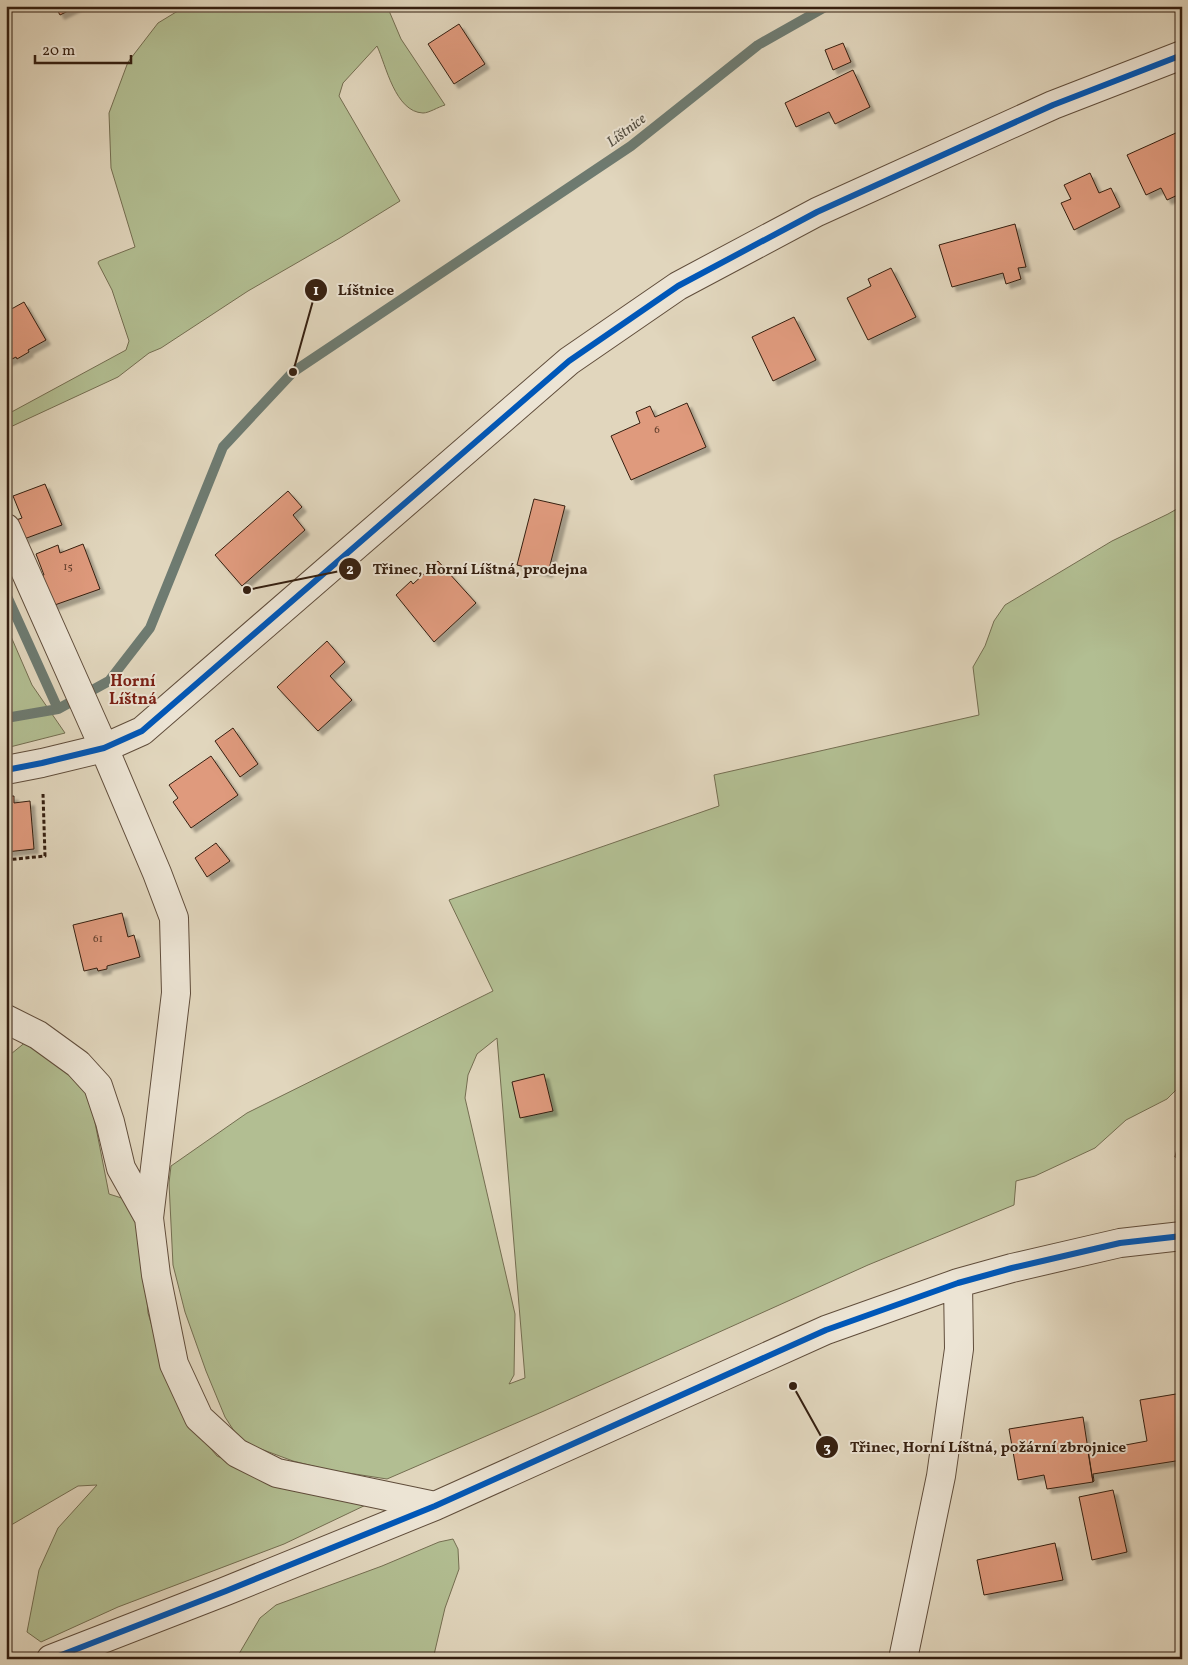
<svg xmlns="http://www.w3.org/2000/svg" width="1188" height="1665" font-family="Vollkorn,serif">
<style>
.green{fill:#b2be92;stroke:#746e51;fill-rule:evenodd}
.lines{fill:none;stroke-linecap:round;stroke-linejoin:round}
.stream{stroke:#6e7b71;stroke-width:10}
.building{fill:#df9a7d;stroke:#351f10;filter:url(#shadow)}
.minor-casing{stroke:#604d3b;stroke-width:30}
.path{stroke:#351f10;stroke-width:3;stroke-dasharray:4 2.5;stroke-linecap:butt}
.minor{stroke:#ece4d4;stroke-width:28}
.cycleway-casing{stroke:#ece4d4;stroke-width:9}
.cycleway{stroke:#0057b8;stroke-width:6}
.labels{text-anchor:middle;stroke-width:4;stroke-linejoin:round;paint-order:stroke}
.number-label{font-size:11px;fill:#603e2b}
.water-label{font-size:15px;font-style:italic;fill:#524d41;stroke:#ece4d4}
.quarter-label{font-size:16px;font-weight:bold;fill:#7a1f14;stroke:#ece4d4}
.leader{fill:none;stroke:#351f10;stroke-width:2}
.callout-dot{fill:#351f10;stroke:#ece4d4;stroke-width:2}
.mark-label{font-size:15px;text-anchor:middle;font-weight:bold;fill:#fff}
.callout-label{font-size:15px;text-anchor:middle;font-weight:bold;fill:#351f10;stroke:#ece4d4;stroke-width:4;stroke-linejoin:round;paint-order:stroke}
</style>
<defs>
<filter id="shadow"><feDropShadow dx="4.5" dy="4.5" stdDeviation="1" flood-color="#0004"/></filter>
</defs>
<rect width="100%" height="100%" fill="#e1d6bd"/>
<filter id="stains"><feTurbulence type="fractalNoise" baseFrequency=".004" numOctaves="4"/><feColorMatrix values="0 0 0 0 .2 0 0 0 0 .09 0 0 0 0 .02 0 0 0 .5 -.17"/></filter>
<radialGradient id="worn" r=".72"><stop offset=".6" stop-color="#630" stop-opacity="0"/><stop offset="1" stop-color="#630" stop-opacity=".3"/></radialGradient>
<path class="green" d="M186,6h201l14,33 44,66c-7,2 -16,8 -22,8 -28,-1 -37,-48 -46,-67l-34,37 -4,13 61,105 -60,37 -92,53 -87,57 -12,5 -31,24 -112,52v-14l120,-65 3,-9 -17,-51 -14,-27 1,-2 36,-14 -24,-79 -2,-55 19,-51 30,-39z
M1182,506v578l-15,15 -41,21 -31,28 -60,28 -19,5 -2,24 -146,60 -324,146 -157,68 -58,-9 -36,-9 -43,-16 -14,-11 -11,-17 -19,-46 -21,-59 -12,-47 -4,-82 2,-17 76,-53 246,-122 -44,-91 270,-94 -5,-31 265,-60 -6,-48 12,-21 9,-25 11,-16 107,-64 56,-27zM497,1038l28,340 -16,6 5,-9 1,-61 -50,-216 3,-23 9,-21z
M6,625l26,60 33,48 -59,15z
M27,1041l36,28 27,28 19,97 19,6 13,17 7,96 13,43 29,68 27,32 51,23 102,24 -86,41 -166,63 -77,35 -14,-10 12,-62 19,-42 39,-43 -19,1 -72,42v-470z
M453,1539l5,10 1,20 -14,39 -12,51h-197l24,-41 16,-13 106,-39 57,-24z"/>
<g class="lines">
<path class="stream" d="M6,594l52,115
M6,718l52,-9 51,-28 41,-53 73,-181 70,-75 338,-226 127,-101 69,-39"/>
</g>
<path class="building" d="M55,6h23l-18,9z
M459,24l26,40 -31,20 -26,-40z
M843,43l8,19 -18,8 -8,-20z
M853,70l17,37 -35,17 -6,-12 -33,15 -11,-24z
M1178,132l4,9v37l-5,2 5,13 -15,7 -6,-12 -15,7 -19,-40z
M1090,173l9,20 12,-5 9,19 -46,23 -13,-27 10,-4 -7,-14z
M1015,224l11,43 -8,1 3,11 -15,5 -3,-11 -51,14 -13,-42z
M891,268l25,49 -48,23 -21,-42 24,-12 -3,-7z
M24,302l22,38 -18,10 1,2 -12,7 -1,-2 -10,5v-50z
M794,317l22,43 -43,21 -21,-44z
M687,403l19,44 -75,33 -20,-44 29,-13 -4,-11 14,-6 5,11z
M45,484l17,41 -38,14 -8,-19 6,-2 -9,-22z
M288,491l14,16 -9,8 12,15 -63,56 -27,-31z
M534,499l31,7 -17,67 -31,-8z
M83,544l17,45 -51,18 -12,-30 7,-2 -8,-21 22,-9 2,8z
M438,561l38,42 -42,39 -38,-47 15,-14 2,3z
M327,641l18,21 -15,14 22,24 -34,31 -41,-44z
M233,728l25,36 -18,13 -25,-36z
M211,756l27,39 -47,33 -18,-26 5,-4 -9,-13z
M6,796h8v7l16,-2 4,48 -28,3z
M216,843l14,18 -23,16 -12,-19z
M122,913l6,24 6,-2 6,22 -33,9v3l-9,2 -1,-3 -13,3 -11,-46z
M544,1074l9,37 -33,7 -8,-36z
M1182,1128v31l-7,-2z
M1182,1393v67l-89,14 1,7 -1,1 -5,-30 59,-11 -7,-41z
M1083,1417l10,65 -46,7 -3,-14 -26,5 -9,-51z
M1113,1490l14,62 -35,8 -13,-63z
M1055,1543l8,37 -79,15 -7,-35z"/>
<g class="lines">
<g class="minor-casing">
<path id="minor" d="M6,528l98,220 53,125 17,45 2,75 -27,225
M6,770l36,-7 62,-15 38,-17 427,-370 109,-75 139,-74 236,-107 129,-50
M6,1019l32,16 40,29 20,22 12,36 11,46 28,50 7,57 18,89 25,54 38,35 40,20 158,33
M51,1659l175,-68 209,-85 391,-176 132,-47 54,-15 108,-25 62,-7
M903,1659l38,-183 18,-127 -1,-66"/>
</g>
<path class="path" d="M6,860l39,-4 -2,-62"/>
<use href="#minor" class="minor"/>
<g class="cycleway-casing">
<path id="cycleway" d="M6,770l36,-7 62,-15 38,-17 427,-370 109,-75 139,-74 236,-107 129,-50
M51,1659l175,-68 209,-85 391,-176 132,-47 54,-15 108,-25 62,-7"/>
</g>
<use href="#cycleway" class="cycleway"/>
</g>
<g class="labels">
<g class="number-label">
<text x="657" y="433">6</text>
<text x="68" y="570">15</text>
<text x="98" y="942">61</text>
</g>
<g class="water-label">
<text transform="translate(626 130) rotate(-37)" y="5">Líštnice</text>
</g>
<g class="quarter-label">
<text x="133" y="686">Horní<tspan x="133" dy="18">Líštná</tspan></text>
</g>
</g>
<path class="leader" d="M293 372L316 290M247 590L350 569M793 1386L827 1447"/>
<g class="callout-dot">
<circle cx="293" cy="372" r="5"/>
<circle cx="247" cy="590" r="5"/>
<circle cx="793" cy="1386" r="5"/>
<circle cx="316" cy="290" r="12"/>
<circle cx="350" cy="569" r="12"/>
<circle cx="827" cy="1447" r="12"/>
</g>
<g class="mark-label">
<text x="316" y="295">1</text>
<text x="350" y="574">2</text>
<text x="827" y="1452">3</text>
</g>
<g class="callout-label">
<text x="366" y="295">Líštnice</text>
<text x="480" y="574">Třinec, Horní Líštná, prodejna</text>
<text x="988" y="1452">Třinec, Horní Líštná, požární zbrojnice</text>
</g>
<rect width="1188" height="1665" fill="none" stroke="#e1d6bd" stroke-width="25"/>
<rect x="8" y="8" width="1173" height="1650" fill="none" stroke="#351f10" stroke-width="2.5"/>
<rect x="12" y="12" width="1163" height="1640" fill="none" stroke="#351f10"/>
<path d="M35 55v8h96v-8" fill="none" stroke="#351f10" stroke-width="2.5"/>
<text x="42" y="55" font-size="15" fill="#351f10" stroke="#ece4d4" stroke-width="4" paint-order="stroke">20 m</text>
<rect width="100%" height="100%" filter="url(#stains)"/>
<rect width="100%" height="100%" fill="url(#worn)"/>
</svg>
